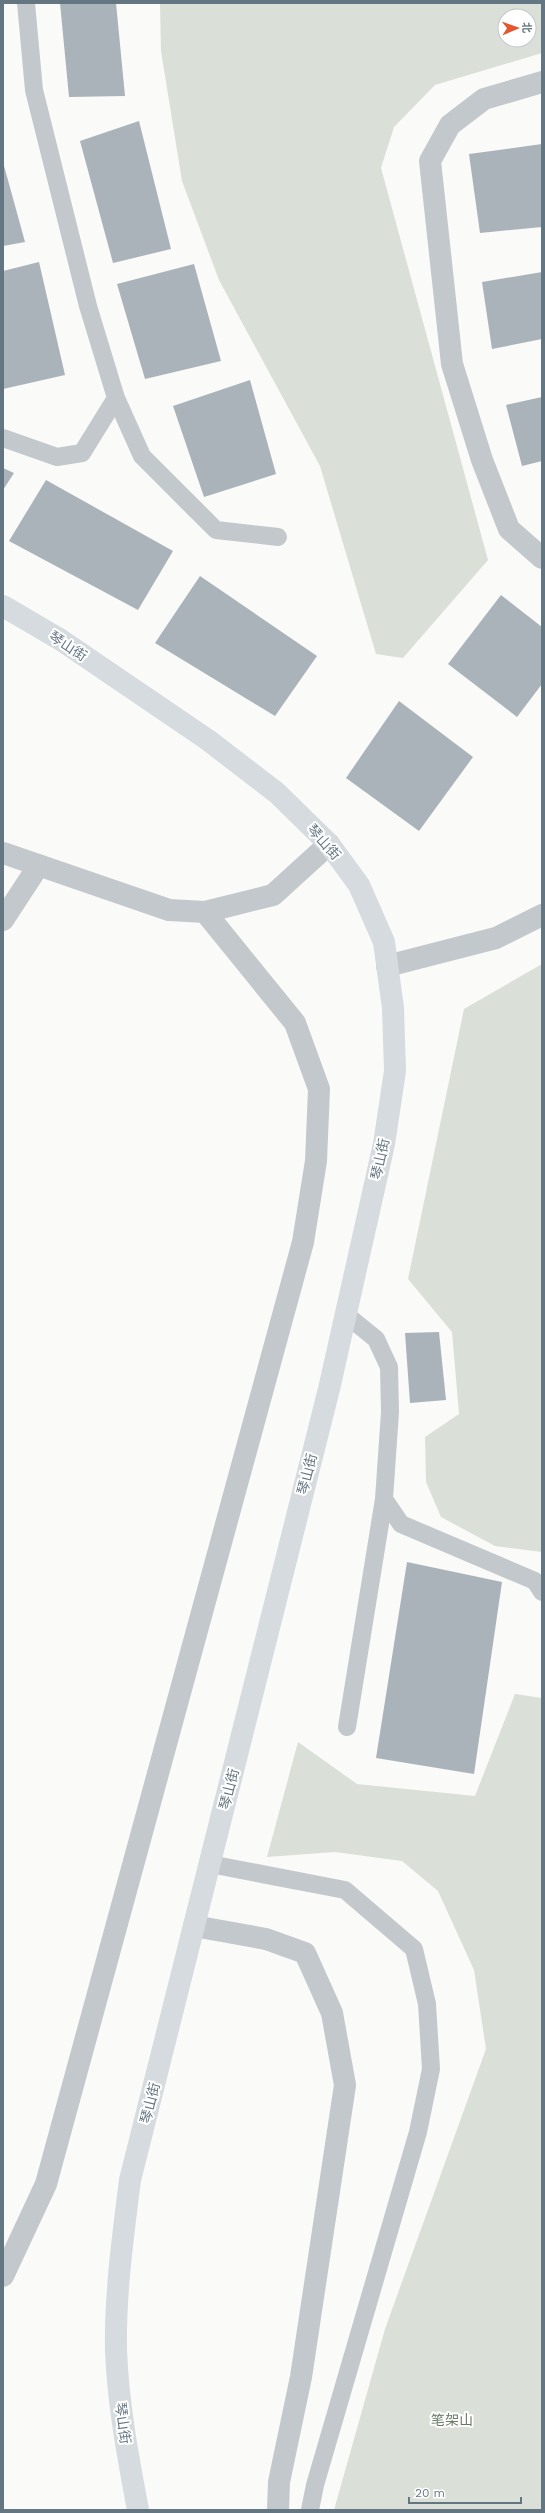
<svg xmlns="http://www.w3.org/2000/svg" width="545" height="2513" font-family="'Work Sans','Noto Sans SC',sans-serif">
<style>
.green{fill:#dadfd7;fill-rule:evenodd}
.building{fill:#aab3b9}
.lines{fill:none;stroke-linecap:round;stroke-linejoin:round}
.lane{stroke:#c3c8cc;stroke-width:18}
.street{stroke:#c3c8cc;stroke-width:22}
.secondary{stroke:#d6dbdf;stroke-width:22}
.labels{text-anchor:middle;stroke-width:4;stroke-linejoin:round;paint-order:stroke}
.street-label{font-size:14px;fill:#657683;stroke:#fff}
.park-label{font-size:14px;fill:#687a64;stroke:#fff}
</style>
<rect width="100%" height="100%" fill="#fafaf8"/>
<path class="green" d="M160,3h382v50l-107,32 -41,42 -13,41 107,392 -85,98 -27,-4 -56,-188 -101,-186 -37,-99 -21,-130zM505,16h24v24h-24z
M542,964v588l-47,-6 -54,-29 -15,-35 -1,-45 34,-23 -7,-82 -44,-53 56,-270z
M515,1694l27,4v812h-208l51,-181 101,-280 -12,-79 -36,-79 -36,-30 -67,-9 -68,5 31,-115 59,42 118,12z"/>
<path class="building" d="M60,3h56l9,93 -56,1z
M139,121l32,128 -58,14 -33,-122z
M542,144v83l-62,6 -11,-79z
M3,162l22,80 -22,4z
M39,262l26,113 -62,14v-118z
M194,264l27,97 -76,18 -28,-95z
M542,272v67l-50,10 -10,-67z
M250,380l26,94 -72,23 -31,-91z
M542,397v64l-20,5 -16,-61z
M3,468l11,5 -11,17z
M46,480l127,71 -35,59 -129,-69z
M200,576l117,80 -42,60 -120,-73z
M501,595l41,32v57l-25,33 -69,-53z
M399,701l74,56 -54,74 -73,-53z
M439,1332l7,68 -36,3 -5,-70z
M407,1562l95,20 -28,192 -98,-16z"/>
<g class="lines">
<path class="lane" d="M116,398l26,58 74,74 62,7
M3,438l54,19 25,-4 34,-55 -28,-92 -54,-216 -8,-87
M345,1314l31,25 13,28 1,45 -6,87 17,25 134,57 7,11
M347,1727l37,-228
M210,1864l135,26 69,59 13,55 4,65 -13,63 -103,353 -5,25"/>
<path class="street" d="M542,82l-58,17 -34,26 -20,36 22,203 30,96 27,69 33,29
M3,853l166,57 36,2 68,-17 56,-51
M3,920l36,-55
M387,966l109,-28 46,-23
M194,1926l72,13 39,14 27,60 13,72 -44,292 -22,105 -1,28
M3,2276l43,-92 257,-942 13,-81 3,-72 -24,-66 -90,-111"/>
<path class="secondary" d="M3,606l58,34 147,100 69,53 52,51 30,41 25,57 9,66 2,63 -11,73 -55,245 -199,791c-7,56 -15,113 -14,170 2,54 12,107 22,160"/>
</g>
<g class="labels">
<g class="street-label">
<text transform="translate(68 646) rotate(33)" y="5">琴山街</text>
<text transform="translate(324 842) rotate(48)" y="5">琴山街</text>
<text transform="translate(380 1159) rotate(-78)" y="5">琴山街</text>
<text transform="translate(307 1474) rotate(-76)" y="5">琴山街</text>
<text transform="translate(229 1789) rotate(-76)" y="5">琴山街</text>
<text transform="translate(150 2103) rotate(-76)" y="5">琴山街</text>
<text transform="translate(123 2423) rotate(82)" y="5">琴山街</text>
</g>
<g class="park-label">
<text x="452" y="2425">笔架山</text>
</g>
</g>
<rect width="545" height="2513" fill="none" stroke="#657683" stroke-width="8"/>
<g transform="translate(517 28) rotate(88)"><circle r="19" fill="#ffffff" stroke="#c1c8cd"/>
<path d="M0-3L7 15L0 10L-7 15Z" fill="#e4572e"/>
<text y="-6" font-size="11" font-weight="bold" text-anchor="middle" fill="#657683">北</text>
</g>
<path d="M409 2497v6h112v-6" fill="none" stroke="#657683" stroke-width="2"/>
<text x="415" y="2497" font-size="12" fill="#657683" stroke="#ffffff" stroke-width="3" paint-order="stroke">20 m</text>
</svg>
